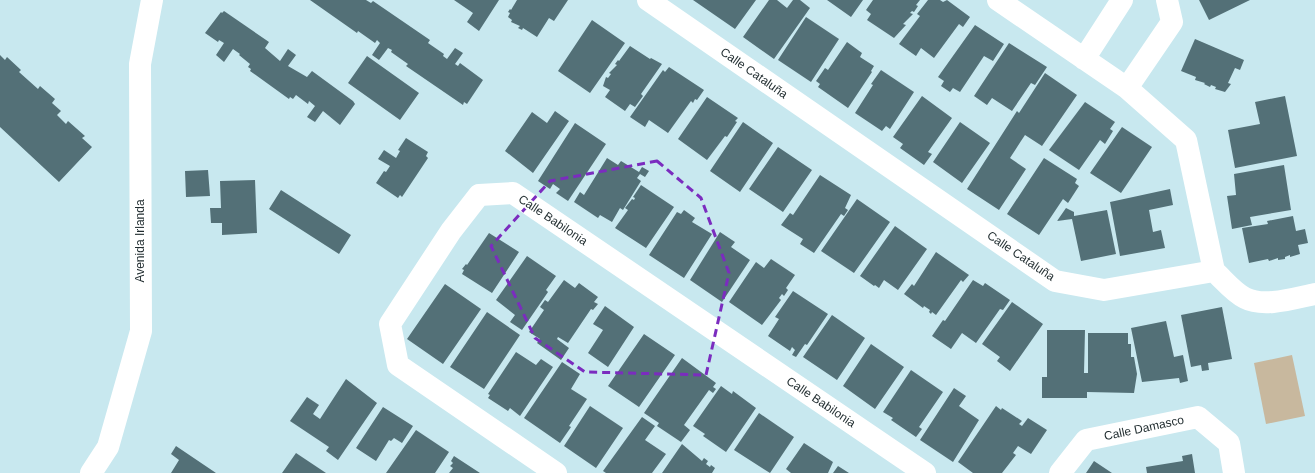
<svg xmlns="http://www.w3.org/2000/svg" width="1315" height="473" font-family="Helvetica,sans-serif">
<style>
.green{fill:#c8b89e}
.building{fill:#537077}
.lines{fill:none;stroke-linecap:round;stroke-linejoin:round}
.minor{stroke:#fff;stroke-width:22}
.marked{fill:none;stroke:#7b2cbf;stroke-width:3;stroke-dasharray:8 5;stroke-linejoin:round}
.labels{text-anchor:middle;stroke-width:4;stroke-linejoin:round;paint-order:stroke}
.street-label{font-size:12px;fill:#1f2b2e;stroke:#fff}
</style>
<rect width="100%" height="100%" fill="#c8e8ef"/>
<path class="green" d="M1292,355l13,61 -39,8 -12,-61z"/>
<path class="building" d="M310,0h56l5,3 2,-2 57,39 -2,3 16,11 -1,2 4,3 8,-11 8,5 -8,11 3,2 2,-3 23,17 -16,24 -3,-2 -1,3 -57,-39 2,-2 -17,-12 1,-2 -4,-2 -9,12 -7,-5 8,-12 -3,-3 -2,3 -17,-12 -1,2z
M454,0h45l-20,31 -12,-9 6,-9z
M517,0h51l-14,21 -5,-3 -12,19 -14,-9 -1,2 -4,-2 2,-2 -9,-4 1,-2 -4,-3 2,-4 -2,-1 2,-3 1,1z
M693,0h63l-21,29z
M769,0h8l10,8 6,-8h7l10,8 -36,51 -31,-22z
M827,0h36l-12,17z
M873,0h47l-4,5 2,1 -4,6 -2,-1 -2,2 3,1 -10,10 3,1 -12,13 -27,-18 4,-6 -5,-4z
M928,0h12l3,2 4,-2 23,17 -7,10 -4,-3 -25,34 -13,-10 -5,8 -17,-12 21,-28 -3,-2z
M1199,0h51l-41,20z
M224,11l45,31 -4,6 15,13 8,-12 8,6 -8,11 19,11 5,-6 41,30 2,3 -15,21 -17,-14 -8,11 -8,-5 8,-11 -6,-5 -1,3 -12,-9 -3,4 -3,-2 -1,2 -39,-28 1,-2 -3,-2 2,-3 -11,-9 1,-1 -7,-5 -9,13 -8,-7 8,-12 -5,-3 -1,2 -13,-9 16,-21 1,1z
M806,17l33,22 -28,43 -33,-22z
M592,20l33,23 -35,50 -32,-22z
M975,25l29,19 -11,17 -9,-5 -24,36 -7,-4 -3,4 -9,-6 3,-5 -6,-4z
M1195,39l49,21 -4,10 -5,-2 -7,15 3,1 -6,8 -10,-3 1,-2 -5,-2 -1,2 -6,-3 1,-1 -10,-3 1,-3 -15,-6z
M847,42l15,11 -2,4 14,9 -3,5 1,1 -24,36 -30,-21 2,-3 -4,-3 9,-13 3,2z
M1009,43l38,24 -12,18 -4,-2 -19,28 -20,-13 -5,7 -13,-9z
M630,46l20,13 1,-1 11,6 -21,30 2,2 -8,11 -5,-3 -5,7 -20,-14 5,-7 -7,-4 3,-9 2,1 3,-4 -2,-1 8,-8 -2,-1 3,-4 1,1z
M0,55l5,5 2,-3 14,13 -2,2 19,17 2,-3 15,13 -3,4 9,8 -4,4 9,9 2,-3 17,15 -3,2 10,9 -33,35 -59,-55z
M367,56l52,37 -19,27 -52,-37z
M669,67l35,23 -7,10 -2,-1 -2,4 -2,-2 -23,32 -19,-13 -4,7 -15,-10 33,-47 2,2z
M881,70l33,22 -24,37 -4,-3 -4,5 -27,-18 18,-28 -2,-1z
M1045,73l32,22 -35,51 -17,-11 -4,6 -11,17 16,11 -27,41 -32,-21 50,-78 2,2z
M922,96l30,22 -24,34 4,2 -8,11 -24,-17 3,-4 -10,-7z
M1285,96l12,60 -62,12 -7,-38 32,-6 -5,-22z
M707,97l31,21 -3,3 2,1 -10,15 -2,-1 -18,24 -29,-21z
M1085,102l30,20 -5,7 3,2 -8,13 -5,-4 -21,30 -30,-20z
M555,111l14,10 -36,52 -28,-22 27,-39 15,11z
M743,122l30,21 -33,49 -30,-21z
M960,122l30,21 -28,40 -29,-21z
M575,123l31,21 -38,57 -12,-8 4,-4 -7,-5 -3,5 -12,-8z
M1122,127l30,20 -31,46 -31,-20z
M406,138l22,14 -2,4 2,2 -26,39 -2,-2 -2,3 -22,-15 8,-12 2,1 4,-6 -12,-7 6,-9 12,8 4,-7 -2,-1z
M778,147l34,23 -29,42 -34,-23z
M607,158l11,7 3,-4 18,11 3,-5 7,4 -4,6 -5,-3 -3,4 4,3 -18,29 -3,-2 -8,14 -12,-7 -2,3 -24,-16 6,-10 4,3z
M1044,158l33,21 -2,4 4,3 -11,17 -5,-4 -24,36 -32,-21z
M1284,165l7,45 -41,7 2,8 -20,4 -5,-33 9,-1 -2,-21z
M208,170l2,26 -24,1 -1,-26z
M820,175l31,20 -6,13 3,2 -4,6 -3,-2 -27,39 -14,-9 3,-5 -22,-14 9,-12 3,2z
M255,180l2,53 -35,2v-12h-11l-1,-15h11l-1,-27z
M641,185l33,22 -28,41 -31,-20 13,-18 -3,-2 7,-9 2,1 1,-2 -2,-1z
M1170,189l3,16 -24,5 4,22 8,-2 4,18 -45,8 -10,-54z
M281,190l70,45 -12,19 -70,-45z
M857,199l33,23 -36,51 -33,-22z
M1066,208l8,4v4l33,-6 9,44 -35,7 -9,-42 -15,2z
M684,210l11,8 -3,4 20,12 -28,44 -35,-23 28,-43 4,2z
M1293,216l3,15 9,-2 3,14 -10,2 2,9 -10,3v-2l-5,2v2l-7,1v-2l-9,3 -1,-2 -19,4 -7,-35 26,-4 -1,-3z
M895,226l32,23 -29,41 -14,-10 -5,8 -4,-3 -1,1 -14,-10z
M720,232l15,10 -4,5 19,13 -28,42 -32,-22z
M489,233l30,19 -27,41 -30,-19 2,-4 -2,-1 4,-5 1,1z
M936,252l33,23 -6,7 -2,-2 -25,35 -4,-3 -1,2 -2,-2 1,-2 -6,-4 -1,2 -19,-14 8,-10 2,2z
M527,256l29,20 -10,14 2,2 -26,38 -12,-8 5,-7 -19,-15z
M771,259l24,16 -9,13 2,2 -4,6 -2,-2 -3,4 2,2 -19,25 -33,-23 27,-40 8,6z
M564,280l11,8 4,-5 19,14 -4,5 4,2 -5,6 -2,-1 -23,34 -10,-6 -1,2 12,9 -8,12 -24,-17 3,-4 -11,-7 15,-22 -4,-3 5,-7 3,2z
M973,280l10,6 2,-3 25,17 -7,10 -3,-1 -24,34 -14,-10 -11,16 -19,-13 11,-16 2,1z
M445,284l36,25 -38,55 -36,-25z
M793,291l35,23 -21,31 -2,-1 -9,13 -4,-2 3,-5 -3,-3 -2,4 -22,-15 11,-17 -4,-2z
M1012,302l31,22 -33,47 -13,-10 3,-4 -18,-13z
M605,306l29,21 -26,40 -20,-14 15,-23 -10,-6z
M1222,307l10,52 -24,4 1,7 -7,1 -1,-6 -10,2 -10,-52z
M487,312l33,23 -36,54 -34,-22z
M832,315l33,23 -28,42 -34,-23z
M1166,321l8,36 9,-2 5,26 -8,2 -1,-5 -37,4 -11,-54z
M1047,330h38l-1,43h4v-40h40v11h3v13h3l3,17 -3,19 -47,-1v6h-45v-21h5z
M644,334l31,21 -36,52 -31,-21z
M871,344l33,23 -29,42 -32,-23z
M516,352l20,13 5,-6 12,8 -33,49 -10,-8 -2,3 -20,-13 2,-3 -2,-1z
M682,358l34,25 -3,4 3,2 -3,4 -4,-3 -25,35 6,5 -9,12 -24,-16 2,-3 -15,-10z
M562,362l18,12 -9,15 16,10 -18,27 2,1 -11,16 -36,-25z
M911,370l32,22 -24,35 3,2 -6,8 -25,-17 2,-2 -10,-6z
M346,379l31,24 -39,57 -12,-9 3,-4 -39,-26 17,-24 12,8 -6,9 7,5z
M721,386l11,8 1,-3 23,17 -30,44 -23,-16 2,-2 -12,-8z
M954,388l12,8 -7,10 20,14 -26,42 -33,-22z
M590,406l33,22 -27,40 -32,-22z
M996,406l5,4 1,-2 20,13 -3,3 3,2 6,-8 19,12 -16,24 -13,-8 -5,7 3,2 -14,18h-29l-15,-11z
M383,407l30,19 -11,17 -8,-5 -3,3 -2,-1 -13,21 -20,-13z
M759,413l35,24 -24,36 -36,-23z
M642,417l13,9 -10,14 21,14 -14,19h-46l-3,-2z
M416,430l33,22 -14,21h-49z
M804,443l29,19 -5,11h-37l-5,-4z
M682,444l20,17 2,-3 4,3 -2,3 4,3 1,-2 4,3 -3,5h-50z
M176,446l40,27h-45l8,-13 -8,-6z
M296,453l30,20h-44z
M1192,454l3,19h-48l-1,-6 37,-6 -1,-5z
M454,456l26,17h-31l4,-5 -3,-2 3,-3 -2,-2z
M1094,461l18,12h-26z
M838,466l11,7h-16z"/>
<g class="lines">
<path class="minor" d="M648,0l407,281 49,9 110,-19
M998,0l129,88 59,52 28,131
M1084,59l38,-59
M1127,88l45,-66 -5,-22
M1214,271c10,9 19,21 31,27 19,10 50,0 70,-4
M91,473l17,-26 33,-116 -1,-267 12,-64
M556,473l-158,-108 -8,-41 61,-93 28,-36 34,-2 412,280
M1060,473l26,-33 112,-23 31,26 5,30"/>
</g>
<path class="marked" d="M657,161l44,37 28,75 -23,102 -121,-3 -50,-34 -44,-92 59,-65z"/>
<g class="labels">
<g class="street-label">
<text transform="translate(754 73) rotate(35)" y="4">Calle Cataluña</text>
<text transform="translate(553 220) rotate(34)" y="4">Calle Babilonia</text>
<text transform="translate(140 241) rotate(-90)" y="4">Avenida Irlanda</text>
<text transform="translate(1021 256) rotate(34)" y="4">Calle Cataluña</text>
<text transform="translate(821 402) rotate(34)" y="4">Calle Babilonia</text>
<text transform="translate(1144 428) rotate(-12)" y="4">Calle Damasco</text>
</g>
</g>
</svg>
